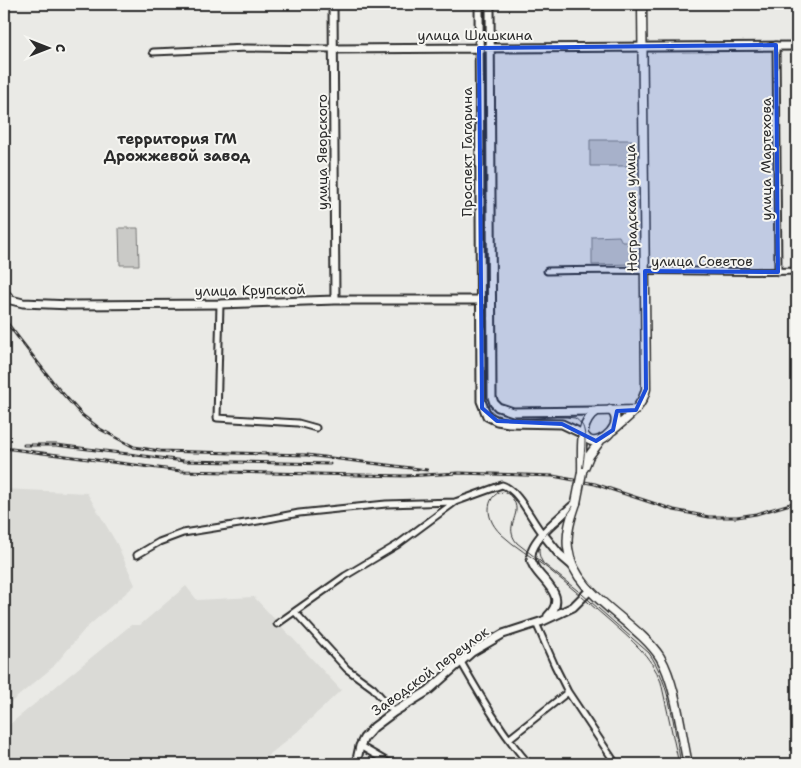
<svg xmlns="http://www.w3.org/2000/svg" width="801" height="768" font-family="'Shantell Sans',sans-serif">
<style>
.built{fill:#dadad6}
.green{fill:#cacac7;stroke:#7a7a79}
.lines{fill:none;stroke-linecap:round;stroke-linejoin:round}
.street-casing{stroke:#2b2b2b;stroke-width:9}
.secondary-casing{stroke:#2b2b2b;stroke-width:11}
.primary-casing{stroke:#2b2b2b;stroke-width:11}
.street{stroke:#f6f6f2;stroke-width:5}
.secondary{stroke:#f6f6f2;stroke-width:7}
.primary{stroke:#f6f6f2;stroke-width:8}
.tram{stroke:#2b2b2b;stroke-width:1}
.rail-casing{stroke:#2b2b2b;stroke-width:3}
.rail{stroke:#f6f6f2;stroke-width:1;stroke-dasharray:4;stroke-linecap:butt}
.primary-bridge-casing{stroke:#2b2b2b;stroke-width:11;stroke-linecap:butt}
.primary-bridge{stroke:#f6f6f2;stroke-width:8}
.marked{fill:#1d4ed8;fill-opacity:0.2;stroke:#1d4ed8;stroke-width:4;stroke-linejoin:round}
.labels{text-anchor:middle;stroke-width:4;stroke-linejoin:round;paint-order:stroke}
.street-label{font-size:14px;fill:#2b2b2b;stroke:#f6f6f2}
.neighbourhood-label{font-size:15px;font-weight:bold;fill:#2b2b2b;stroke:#f6f6f2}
</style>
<rect width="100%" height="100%" fill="#eaeae6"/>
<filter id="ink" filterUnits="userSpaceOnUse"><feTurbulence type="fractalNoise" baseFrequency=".02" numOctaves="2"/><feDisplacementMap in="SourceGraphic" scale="10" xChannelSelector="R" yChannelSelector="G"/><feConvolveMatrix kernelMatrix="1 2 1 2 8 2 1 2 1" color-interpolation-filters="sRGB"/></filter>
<g filter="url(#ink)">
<path class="built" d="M4,489l83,4 30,51 18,41 -50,44 -32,38 -49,41z
M186,586l11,14 57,-3 87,93 -44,42 -39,32h-254v-35l127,-104h9z"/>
<path class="green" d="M590,140h42v26h-42z
M119,228h19l1,37h-19z
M619,236l3,6h10v22l-40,1v-28z"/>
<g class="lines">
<g class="street-casing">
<path id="street" d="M776,45l2,227
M153,52l94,-4 87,1
M547,271c83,-3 167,2 250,0
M220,304l-3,114 81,5 18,5
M137,555l22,-13 24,-9 75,-12 41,-8 87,-9 69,-2 47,-17c17,5 29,35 41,49
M295,612l52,57 26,19 21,24
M536,623l19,43 13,26 48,72
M277,624l68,-48 52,-31 58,-43
M461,662c20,35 42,73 68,102
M510,738l58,-46
M360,746l31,18
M606,764l7,-4"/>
</g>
<g class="secondary-casing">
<path id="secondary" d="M333,4l2,296
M479,4l2,397 6,15 10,5 12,2 53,1 21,10
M490,4l2,393 2,6 4,4 15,5 84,-1
M334,49l463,-3
M4,292l7,8 12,3 48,2 149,-1 115,-4h145
M543,534l16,20 14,12
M548,616c25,-24 -18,-39 -17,-60 0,-17 33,-42 45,-53
M356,764l4,-18 4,-8 10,-11 20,-15 34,-21 44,-39 31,-18 40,-13 30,-14 17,-17"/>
</g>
<g class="primary-casing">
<path id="primary" d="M613,430c14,-12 29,-22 33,-41l-4,-385
M583,434c1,1 5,6 6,6 12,7 38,-18 21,-30
M584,468l5,-12 11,-15
M582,472c1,-21 -5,-48 15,-61l39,-1
M576,503c-5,15 -10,29 -8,45 5,47 68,72 92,109 16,27 21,76 28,107"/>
</g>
<use href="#street" class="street"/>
<use href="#secondary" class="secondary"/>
<use href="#primary" class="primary"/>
<path class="tram" d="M484,4l2,396c2,6 4,12 11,15 19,8 56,-1 78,3 5,4 8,7 9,12 4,14 -5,69 -13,80 -8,13 -26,20 -31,34 -2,7 -1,13 3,19
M679,764l-18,-82c-10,-27 -30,-42 -50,-60 -21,-18 -42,-37 -64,-54 -15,-11 -32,-21 -46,-34 -28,-27 0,-57 13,-33 8,15 -11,25 3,42l65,51 67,59c21,30 25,75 32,111"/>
<g class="rail-casing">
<path id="rail" d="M4,319l51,66 27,30 18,14 34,18 26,4 147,4 120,15
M24,445h32l128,16 146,3
M4,448l177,23 224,5 54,-3 94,3 42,8 79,26 35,7h28l19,-3 41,-12"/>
</g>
<use href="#rail" class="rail"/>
<g class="primary-bridge-casing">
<path id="primary-bridge" d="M576,503l6,-31"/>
</g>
<use href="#primary-bridge" class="primary-bridge"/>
</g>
</g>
<path class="marked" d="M776,45l2,227 -133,-1 1,118 -10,21 -19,1 -4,19 -17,11 -34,-17 -65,-3 -15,-13 -3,-360z"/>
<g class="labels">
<g class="street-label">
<text x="475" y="40">улица Шишкина</text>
<text transform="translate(322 152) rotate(-90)" y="5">улица Яворского</text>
<text transform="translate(467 152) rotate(-90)" y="5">Проспект Гагарина</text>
<text transform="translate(766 159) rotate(-90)" y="5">улица Мартехова</text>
<text transform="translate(631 208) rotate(-91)" y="5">Ноградская улица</text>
<text x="702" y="266">улица Советов</text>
<text transform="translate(250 290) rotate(-1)" y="5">улица Крупской</text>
<text transform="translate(430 671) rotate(-36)" y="5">Заводской переулок</text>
</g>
<g class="neighbourhood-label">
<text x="177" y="144">территория ГМ<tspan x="177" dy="17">Дрожжевой завод</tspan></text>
</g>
</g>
<rect width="801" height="768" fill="none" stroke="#f6f6f2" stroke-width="20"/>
<rect x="10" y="10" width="781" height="748" fill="none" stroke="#2b2b2b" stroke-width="2" filter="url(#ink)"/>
<g transform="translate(48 48) rotate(90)" stroke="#f6f6f2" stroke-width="4" paint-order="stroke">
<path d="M0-4L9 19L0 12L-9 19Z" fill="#2b2b2b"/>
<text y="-8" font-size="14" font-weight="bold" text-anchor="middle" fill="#2b2b2b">С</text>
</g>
</svg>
